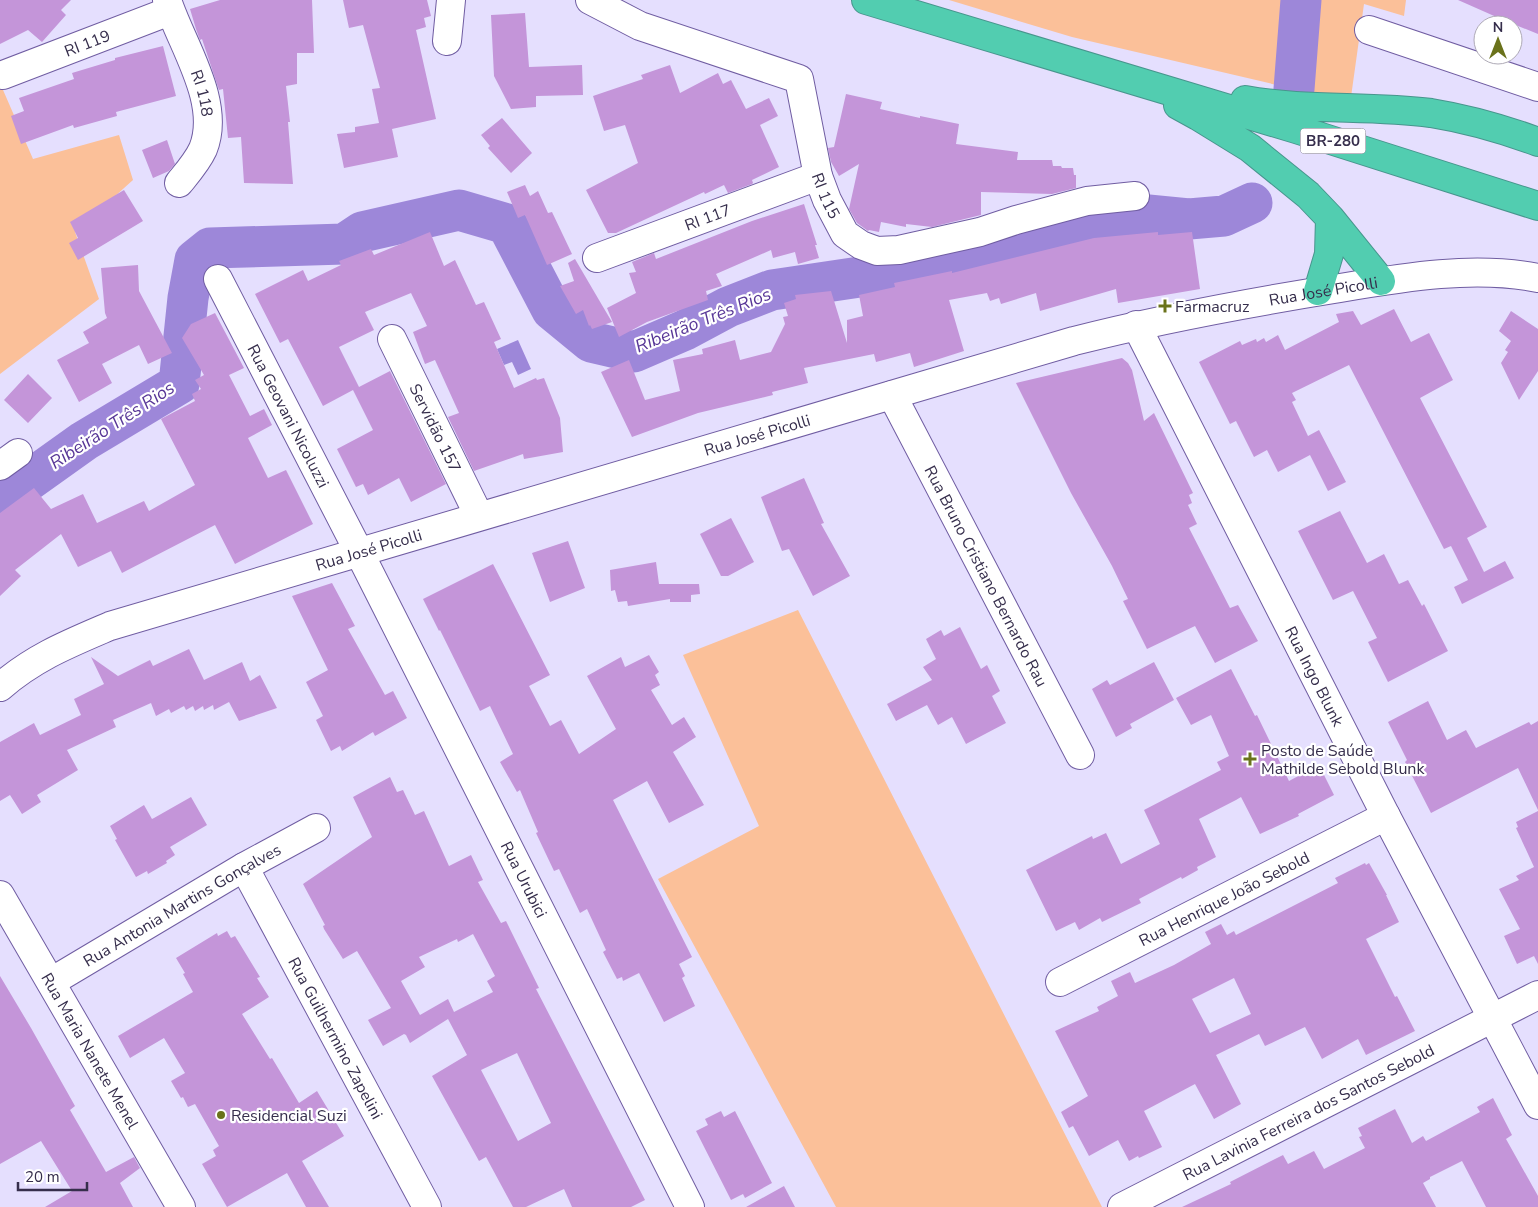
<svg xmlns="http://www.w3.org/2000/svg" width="1538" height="1207" font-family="'Nunito Sans',sans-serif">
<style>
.green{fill:#fbc099}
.water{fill:#9d87d9}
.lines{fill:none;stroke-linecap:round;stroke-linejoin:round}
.river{stroke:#9d87d9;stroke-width:41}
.building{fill:#c495d9;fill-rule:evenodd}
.minor-casing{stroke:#705da2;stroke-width:30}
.highway-casing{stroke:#48958d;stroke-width:30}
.minor{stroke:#fff;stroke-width:28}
.highway{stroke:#52cdb0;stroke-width:28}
.poi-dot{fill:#6a721b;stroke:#fff;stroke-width:2}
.labels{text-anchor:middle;stroke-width:4.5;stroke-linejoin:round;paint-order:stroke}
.shield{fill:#fff;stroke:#726d82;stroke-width:1}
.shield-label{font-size:15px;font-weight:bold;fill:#362e4c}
.street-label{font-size:16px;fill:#362e4c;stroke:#fff}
.poi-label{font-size:16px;fill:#362e4c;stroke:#fff;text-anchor:start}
.water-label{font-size:18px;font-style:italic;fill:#583797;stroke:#fff}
</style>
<rect width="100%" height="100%" fill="#e5dffe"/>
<path class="green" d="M949,0h457l-2,16 -40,-12 -13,93 -57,-8 -222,-52z
M0,83l33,76 86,-24 14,45 -58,52 24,67 -99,75z
M798,610l304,597h-266l-178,-328 101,-53 -76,-171z"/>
<path class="water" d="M518,340l13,29 -13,6 -6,-13 -8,3 -7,-16z"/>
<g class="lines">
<path class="river" d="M1294,89l7,-89
M0,501l84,-60 95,-57 9,-86 7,-38 15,-12 134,-4 18,-12 97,-22 48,14 45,86 39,32 43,10 51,-22 43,-23 44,-17 162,-24 27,-16 19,1 31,-1 79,-31 58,-4 41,4 35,-3 28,-13"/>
</g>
<path class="building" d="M0,0h71l-10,10 5,5 -24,27 -14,-12 -28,14z
M220,0h92l2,53h-17v31l-11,2 4,36h-2l5,62 -49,-1 -3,-46 -13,1 -5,-49 -4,1 -17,-51 -2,1 -4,-11 -6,-20z
M343,0h84l4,16 -7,2 2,9 -10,3 20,89 -44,10 6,28 -54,11 -7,-34 18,-2v-5l24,-4 -7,-34 8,-1 -17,-63 -14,3z
M1458,0h80v34l-37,-15z
M525,13l4,54 53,-2 1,30 -47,1v11l-25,2 -17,-33 -3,-61z
M163,46l13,50 -60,16 1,4 -43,12 -1,-3 -52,19 -10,-28 13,-5 -5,-13 55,-19 -2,-6 43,-13v-2z
M670,65l10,28 38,-20 5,11 8,-4 15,29 23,-11 9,18 -18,9 19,42 -27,13 1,3 -1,1 -24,9 -4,-8 -19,9 -1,-2 -88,41h-8l-22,-43 52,-27 -13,-38 -21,6 -11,-35 50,-17 -2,-4z
M846,94l36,8 -2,7 40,9v-2l39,8 -3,20 62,8 -1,8h35l1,6h8l1,2h11l1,7h2v13l-24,6 -71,-2v23l-49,12 -26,-3v3l-25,-5 -2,10 -10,-2 -1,1 -11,-8 -8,-14 10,-45 -20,12 -8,-14 -3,-14 6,-1z
M502,118l30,35 -21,20 -23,-25 2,-2 -9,-11z
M167,140l8,24 -6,7 -16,7 -11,-28z
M525,185l5,11 8,-5 10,22 4,-1 20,42 -25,11 -22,-50 -7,3 -11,-26z
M124,190l19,31 -65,39 -9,-17 9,-5 -8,-16z
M804,204l13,41h-2l4,13 -21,6 -3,-12 -22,6 -2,-8 -55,24 6,12 -16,5 2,9 -61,22 -28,15 -12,-29 29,-15 -7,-20 7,-1 -4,-10 22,-9 2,6 96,-38z
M430,232l14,34 11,-6 21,45 8,-3 17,37 -7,3 20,46 22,-10 1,2 7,-2 16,40 3,34 -39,7 -1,-5 -49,17 -26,-54 11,-4 -24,-53 -10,4 -12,-32 14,-6 -16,-33 -46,19 9,18 -35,17 20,40 31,-16 56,113 -35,18 -12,-24 -31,17 -5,-11 -7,3 -19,-38 36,-19 -20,-40 -30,16 -35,-67 -8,4 -25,-49 48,-24 5,11 33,-16 -2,-4 32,-12 3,6z
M1158,232v3l34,-3 8,57 -82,14 -2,-14 -76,22 -4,-18 -35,11 -2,-6 -9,3 -3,-8 -38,7 15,51 -50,16 -4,-14 -34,9 -2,-8 -70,14 4,15 -36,9 1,3 -75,18 -66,24 -31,-65 28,-12 16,40 35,-9 -7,-31 30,-6 -1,-5 33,-9 5,20 31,-8 14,-28 -2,-7 5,-1 -4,-13 12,-4 -1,-4 36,-4 16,52v-23l16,-4 -4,-21 36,-8 -1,-4 58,-12v2l142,-35z
M575,259l24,41 13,22 -20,7 -2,-4 -1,1 -6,-16 -7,4 -16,-28 14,-5 -6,-18z
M138,265l1,26 33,62 -24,11 -9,-19 -37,19 10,19 -33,19 -22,-42 32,-17 -6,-11 24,-14 -2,-5 -4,-45z
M1394,309l17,33 18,-9 24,47 -33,18 67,129 -20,11 17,34 21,-11 9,17 -52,26 -8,-17 14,-7 -17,-34 -7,3 -95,-184 -57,28 4,7 -4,2 16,34 11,-6 27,52 -18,9 -18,-36 -32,17 -11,-22 -13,7 -18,-36 -6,3 -31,-62 41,-21 2,4 14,-6 1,3 7,-4 2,4 12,-7 7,15 54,-28 -3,-8 17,-3 8,14z
M1511,311l27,18v42l-19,29 -18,-37 7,-11 -3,-2 6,-9 -12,-10z
M215,313l29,55 -15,7 21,41 14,-7 8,16 -24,13 20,40 18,-8 27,54 -78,40 -20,-39 -93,48 -11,-22 -33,16 -17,-33 -46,36 6,6 -21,20v-83l34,-25 17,21 32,-15 14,29 47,-22 5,10 46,-26 -34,-66 34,-18 -3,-7 9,-5 -6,-9 9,-5 -22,-37 9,-14z
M1122,358l6,5 4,7 12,51 10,-8 39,80 -4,2 3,8 -4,2 9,19 -8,4 41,80 8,-3 20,36 -43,22 -20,-37 -48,23 -24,-48 5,-2 -16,-33 -41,-73 -55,-110z
M28,374l24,24 -24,25 -24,-23z
M804,478l20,45 -3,1 29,52 -37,20 -24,-47 -7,2 -21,-54z
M1340,511l27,52 17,-9 15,30 9,-4 14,26 2,-2 24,47 -60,31 -20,-40 9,-4 -24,-47 -20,9 -35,-69z
M731,518l23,44 -26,14h-7l-21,-42z
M568,541l17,47 -35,14 -18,-49z
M656,562l3,22h40l1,10 -9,1v7h-21v-3l-42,7 -1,-5 -9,1 -3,-12 -4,1 -1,-21z
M493,564l57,111 -21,11 21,40 11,-6 18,34 37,-25 -29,-53 34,-19 4,10 24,-12 10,17 -4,3 5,10 -9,5 21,35 12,-8 12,20 -23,15 31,53 -35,18 -22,-42 -34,19 79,157 -13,7 6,12 -3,2 13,28 -31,16 -25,-49 -16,8 -1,-4 -5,2 -14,-27 3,-2 -19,-41 -7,4 -21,-44 -5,2 -18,-38 2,-1 -18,-42 -3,2 -17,-30 13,-8 -23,-48 -10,5 -40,-81 -1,1 -16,-32z
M332,583l23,43 -7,3 37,66 8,-4 14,27 -32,18 -2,-4 -31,19 -2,-5 -9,5 -15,-31 7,-4 -17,-34 22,-12 -36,-74z
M960,627l21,42 6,-4 13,26 -8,5 14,27 -40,21 -14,-27 -14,8 -11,-20 -31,16 -9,-17 45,-24 -9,-13 13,-8 -10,-20 15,-9 3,6z
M189,649l15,31 38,-18 8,19 10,-6 17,33 -38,13 -10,-19 -15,8 -1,-5 -9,5 -1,-4 -8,5 -2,-5 -7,4 -2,-4 -13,7 -2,-4 -13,7 -5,-13 -38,17 3,7 -49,23 11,20 -41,25 4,7 -19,12 -12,-19 -10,6v-59l34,-19 6,12 41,-20 -7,-16 30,-15 -13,-27 27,19 32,-16 3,6z
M1154,662l20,38 -44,24 2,4 -16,9 -24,-48 15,-9 3,5z
M1231,669l24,47 2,-1 32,66 30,-16 15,30 -36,19 1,2 -39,18 -19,-37 -5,3 -37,19 17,38 -19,10 1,3 -16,9 -1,-2 -42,22 2,4 -39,19 -2,-4 -21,12 -4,-8 -19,9 -30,-61 66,-34 1,3 13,-6 15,31 39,-20 -16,-34 77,-40 -4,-8 12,-6 -18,-41 -20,10 -15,-27z
M1428,701l19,39 19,-10 10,18 53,-26 2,3 7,-4v89l-20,-42 -87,45 -26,-51 2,-2 -19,-38z
M390,777l7,15 6,-2 12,25 9,-4 25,55 22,-11 12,25 -5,2 23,41 5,-2 33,67 -3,1 109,211 -14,7h-59l-8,-18 -38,18h-13l-27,-50 -7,4 -47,-85 35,-21 -19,-36 -38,24 -4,-8 -2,-1 -21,12 -15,-26 23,-12 -34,-57 -14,8 -19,-30 -1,-3 2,-1 -22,-41 69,-47 -19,-40zM473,934l22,42 -8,5 6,11 -39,20 -6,-13 -28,16 -19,-34 24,-14 -6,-10 38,-18 1,3zM517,1053l34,70 -33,18 -37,-71z
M191,797l16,28 -37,22 5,8 -9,6 1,2 -19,11 -1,-3 -11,6 -21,-37 2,-1 -7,-13 34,-21 8,14 2,-1z
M1538,811v153l-4,-8 -17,8 -13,-28 16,-7 -21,-40 20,-9 -3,-4 18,-9 -18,-39 2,-1 -2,-5z
M1365,863l1,2 3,-2 18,32h-1l13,27 -33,17 29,58 2,-1 18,35 -49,24 -8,-16 -36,20 -17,-32 -40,19 -6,-12 -43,21 25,49 -27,15 -19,-35 -51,27 18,36 -23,11 -1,-2 -9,5 -11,-21 -29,16 -16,-30 -4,2 -8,-16 27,-16 -33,-65 44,-20 -2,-4 21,-11 -7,-15 19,-9 5,11 39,-18 37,-21 -6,-12 16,-8 6,11 7,-4 2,4 102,-52 -3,-5zM1234,978l17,36 -41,19 -18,-34z
M227,931l4,7 4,-2 25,41 -3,1 12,19 -27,17 28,45 2,-1 27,45 18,-12 27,45 -42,25 27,46h-23l-19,-34 -60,34 -25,-43 14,-8 -3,-6 6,-4 -24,-42 -7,3 -5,-10 -2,1 -10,-17 14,-8 -21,-35 -34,20 -12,-22 75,-44 -10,-18 2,-1 -9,-15 41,-25 1,3z
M0,976l31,52 44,78 -5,4 36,62 28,-15 6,11 -20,15 13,24h-88l27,-16 -31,-50 -41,23z
M1493,1098l19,37 -6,4 32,57v11h-52l-24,-46 -32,16v2l-7,4 13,24h-254l49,-23 -1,-2 53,-27 5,9 26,-13 10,18 41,-21 -6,-11 3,-1 -4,-8 37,-19 17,34 11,-7 3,5 54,-29 -3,-5z
M721,1111l3,6 11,-6 37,72 -27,15 -2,-4 -12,6 -35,-69 12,-6 -3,-6z
M784,1186l11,21h-49z"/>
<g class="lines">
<g class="minor-casing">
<g id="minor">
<path id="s1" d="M167,0c14,44 55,102 36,149 -6,13 -15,23 -24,34"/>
<path id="s2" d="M590,0l50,26 159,53 19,97 9,24 18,34 16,11 16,6 22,-1 81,-18 36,-12 71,-19 48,-5"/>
<path d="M1369,30l169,57"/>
<path d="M447,41l4,-41"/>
<path id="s3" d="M3,75l167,-64"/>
<path id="s4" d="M597,258l221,-82"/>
<path id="s5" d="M218,279l141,273 331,655"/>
<path id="s6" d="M1136,325l250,491 152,289"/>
<path id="s7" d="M392,339l87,177"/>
<path id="s8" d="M892,395l188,360"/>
<path d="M0,466l18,-13"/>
<path id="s9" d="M0,687c35,-30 68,-43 110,-61l964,-285c86,-22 173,-38 260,-52 66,-11 138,-24 204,-11"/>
<path id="s10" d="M244,867l183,340"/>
<path id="s11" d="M0,895l181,312"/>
<path id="s12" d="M51,982l193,-115 72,-39"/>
<path id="s13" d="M1060,982l326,-166"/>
<path id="s14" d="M1122,1207l416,-212"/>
</g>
</g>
<g class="highway-casing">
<path id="highway" d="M866,0l430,129 242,77
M1245,100c61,11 124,5 186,13 37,6 72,16 107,29
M1178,105l20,11 52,32 58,47 22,23 51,63
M1318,291l11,-37 1,-36"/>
</g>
<use href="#minor" class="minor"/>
<use href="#highway" class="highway"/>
</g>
<g class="poi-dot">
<path d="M1162.5 298.5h5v5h5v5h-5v5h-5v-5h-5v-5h5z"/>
<path d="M1247.5 751.5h5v5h5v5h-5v5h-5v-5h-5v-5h5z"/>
<circle cx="221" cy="1115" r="5"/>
</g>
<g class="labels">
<rect class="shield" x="1300.5" y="128.5" width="65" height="25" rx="4"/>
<g class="shield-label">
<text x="1333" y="146">BR-280</text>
</g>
<g class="street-label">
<text dy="6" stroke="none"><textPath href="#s3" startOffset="90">RI 119</textPath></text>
<text dy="6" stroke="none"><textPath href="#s1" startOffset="100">RI 118</textPath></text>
<text dy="6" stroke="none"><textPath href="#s2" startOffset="344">RI 115</textPath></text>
<text dy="6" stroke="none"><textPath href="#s4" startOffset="118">RI 117</textPath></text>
<text dy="6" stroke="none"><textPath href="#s9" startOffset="1386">Rua José Picolli</textPath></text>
<text dy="6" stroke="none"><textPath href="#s5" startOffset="154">Rua Geovani Nicoluzzi</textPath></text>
<text dy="6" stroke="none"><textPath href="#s7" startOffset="99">Servidão 157</textPath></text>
<text dy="6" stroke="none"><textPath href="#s9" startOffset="801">Rua José Picolli</textPath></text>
<text dy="6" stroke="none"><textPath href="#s9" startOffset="396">Rua José Picolli</textPath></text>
<text dy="6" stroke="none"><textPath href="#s8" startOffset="204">Rua Bruno Cristiano Bernardo Rau</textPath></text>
<text dy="6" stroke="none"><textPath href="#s6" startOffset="394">Rua Ingo Blunk</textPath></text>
<text dy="6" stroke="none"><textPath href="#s5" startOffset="674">Rua Urubici</textPath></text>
<text dy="6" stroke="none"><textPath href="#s13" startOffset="184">Rua Henrique João Sebold</textPath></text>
<text dy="6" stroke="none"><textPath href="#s12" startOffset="152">Rua Antonia Martins Gonçalves</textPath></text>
<text dy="6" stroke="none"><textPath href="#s10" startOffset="194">Rua Guilhermino Zapelini</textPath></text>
<text dy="6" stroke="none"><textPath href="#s11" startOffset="180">Rua Maria Nanete Menel</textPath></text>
<text dy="6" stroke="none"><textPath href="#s14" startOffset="209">Rua Lavinia Ferreira dos Santos Sebold</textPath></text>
</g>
<g class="poi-label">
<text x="1175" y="312">Farmacruz</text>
<text x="1261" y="756">Posto de Saúde<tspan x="1261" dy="18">Mathilde Sebold Blunk</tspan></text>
<text x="231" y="1121">Residencial Suzi</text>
</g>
<g class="water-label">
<text transform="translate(703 320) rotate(-22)" y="6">Ribeirão Três Rios</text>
<text transform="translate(112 425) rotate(-33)" y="6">Ribeirão Três Rios</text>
</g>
</g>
<g transform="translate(1498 40)"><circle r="24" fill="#ffffff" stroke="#afabb7"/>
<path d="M0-4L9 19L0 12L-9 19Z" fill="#6a721b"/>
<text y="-8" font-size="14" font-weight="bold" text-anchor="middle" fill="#362e4c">N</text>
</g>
<path d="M18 1182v8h69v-8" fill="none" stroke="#362e4c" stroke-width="2.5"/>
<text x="25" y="1182" font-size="15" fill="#362e4c" stroke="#ffffff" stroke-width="4" paint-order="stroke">20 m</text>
</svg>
